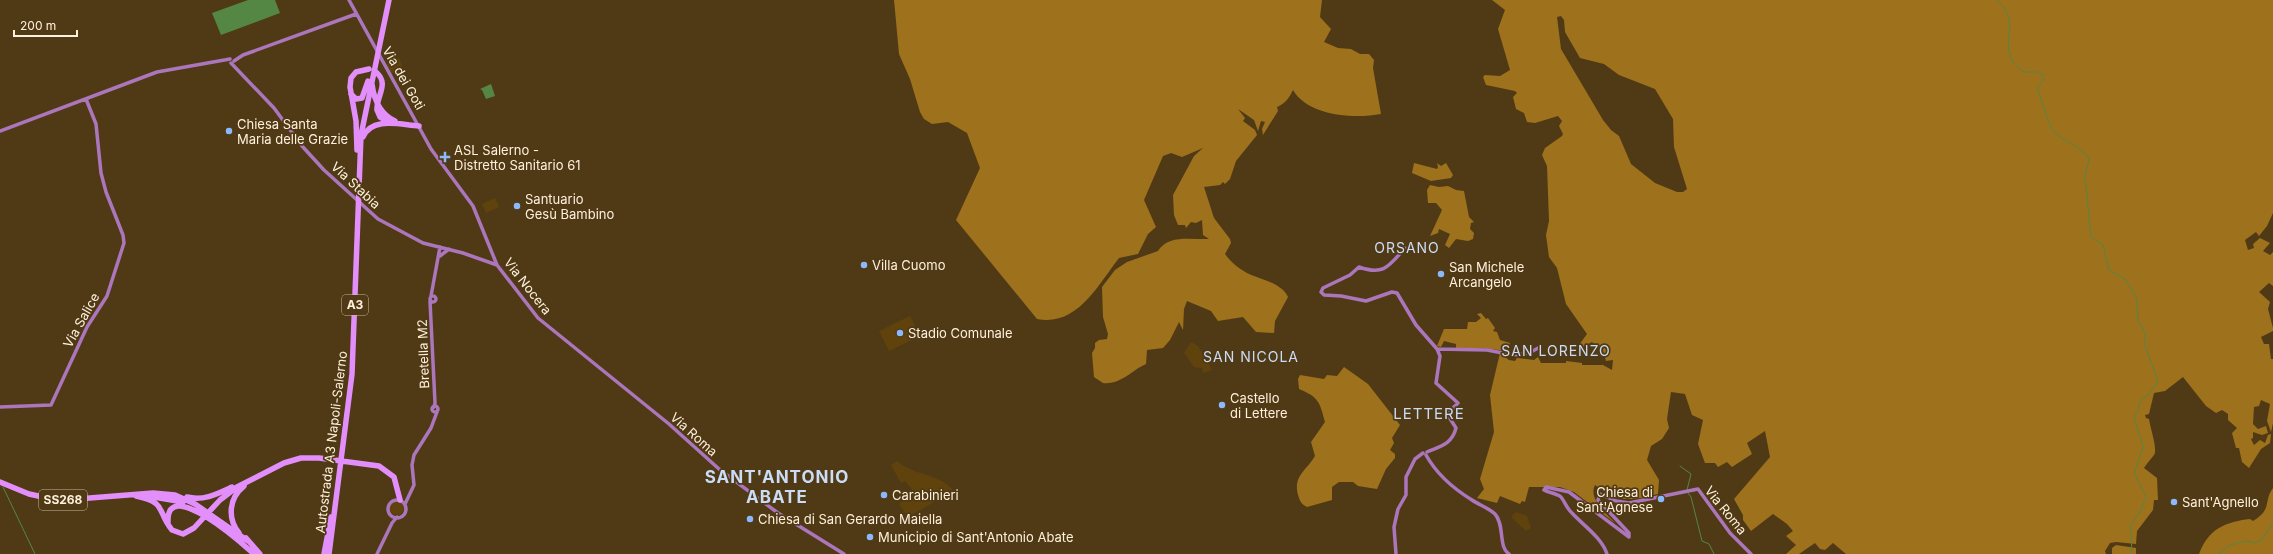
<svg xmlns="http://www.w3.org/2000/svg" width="2273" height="554" font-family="Inter,sans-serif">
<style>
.green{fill:#60430c}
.forest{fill:#9e711c;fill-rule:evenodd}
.water{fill:#558744}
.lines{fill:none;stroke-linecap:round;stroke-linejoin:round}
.stream{stroke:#558744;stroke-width:1}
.secondary{stroke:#ab76bb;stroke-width:3.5}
.highway{stroke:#e38ffb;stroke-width:5.5}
.poi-dot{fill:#8cb9fc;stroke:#503a15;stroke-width:1.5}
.labels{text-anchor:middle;stroke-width:3.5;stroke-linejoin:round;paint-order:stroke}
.shield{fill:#503a15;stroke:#cab9a0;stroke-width:1}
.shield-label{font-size:12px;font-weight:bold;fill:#fef0dc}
.street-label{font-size:13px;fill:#fef0dc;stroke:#503a15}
.poi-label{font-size:13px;fill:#fef0dc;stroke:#503a15;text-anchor:start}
.neighbourhood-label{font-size:14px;letter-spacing:1px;fill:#cbdcf6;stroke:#503a15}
.quarter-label{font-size:15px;letter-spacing:1px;fill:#cbdcf6;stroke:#503a15}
.district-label{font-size:17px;font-weight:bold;letter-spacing:1px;fill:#cbdcf6;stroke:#503a15}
</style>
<rect width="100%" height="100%" fill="#503a15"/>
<path class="green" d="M399,58l4,10 -12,6 -5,-9z
M495,198l4,9 -13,6 -4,-9z
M910,316l10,20 -31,15 -10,-20z
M1191,342l7,4 14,24 -9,3 -1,-5 -8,-1 -10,-14z
M897,461c14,14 48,14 56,30l-45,26 -9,-13 16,-11 -10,-12 -4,2 -10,-18z
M390 508a7 7 0 1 1 14 0a7 7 0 1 1-14 0Z
M1516,512l11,4 4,12 -5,3 -15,-14z"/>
<path class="forest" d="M894,0h428l-2,17 11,12 -7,13 14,6 13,1 9,5h9l5,6 -1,8 8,46c-27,5 -73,2 -88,-24 -4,8 -7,13 -16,17l1,4 -15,24 -1,-6 3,-7 -4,-1 -3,10 -4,-11 -16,-11 7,9 -2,3 12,9 2,5 -21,26 -6,18 -5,5 -2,-2 -3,3 -16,2 10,31 16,21 1,4 -6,11c6,8 13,14 22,19 12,6 35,10 41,24l-13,24 -1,12 -18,-1 -13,-15 -25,4 -7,-10 -24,-10 -3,8 -1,21 -4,-8 -9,18 -7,8 -16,2 -1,14c-14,6 -25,21 -43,19l-9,-6 -2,-24 3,-5v-5l4,-3 8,-1 1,-5 -5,-17 -1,-30 13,-17 12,-8 31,-11c10,-17 34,-11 51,-12l-6,-4 -1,-15 -6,3 -5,-1 -5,6 -1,-3h-7l-4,-10 -1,-20 21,-39 9,-8 -21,9 -11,-4 -8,3 -19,44 12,27 -8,7 -10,20 -19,4c-21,27 -42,69 -82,61l-81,-99 24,-52 -13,-35 -19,-11 -16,2 -8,-5 -4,-7 -10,-33 -11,-25z
M1492,0h781v213l-6,13 -8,10 -3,-4 -11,8 3,10 6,-2 -1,-4 7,-6 10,5 -7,8 7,4 3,-3v34l-4,-3 -10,9 11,10 -2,7 5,19v3l-12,6 3,7h5l2,15h2v64l-2,9 -4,-11 3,-17 -9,-4 -2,6 -5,1 -1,17 5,5 8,-3 2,7 -6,2 -9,-3v6l-2,1 3,6 6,-5 5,3 3,-8 3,-1 -1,9 -9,6 -12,19 -7,-6 -3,-14h-3l-4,-15 5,-5 -9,-8v-6l-6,-4 -6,3 -10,-7 -23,-29 -18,14 -11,2 -5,21 -4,1 1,3 3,1c1,8 9,31 5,36 -3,4 -7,8 -10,13l13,10 1,22h-4l-1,10 -16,21 -1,13 -20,-2 -6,1 -5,8 1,3h-260l-13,-11 -8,7 -5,-1 -5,-6 -16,11h-13l10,-9 -10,-9 7,-5 -6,-7 -14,-10 -22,17 -8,-11v-5l-9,-16 36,-42 -5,-26 -18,12 5,11 -20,13 -5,-5 -9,5 -3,-4h-10l-7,-19 5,-24 -11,-5 -7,-21 -14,-2 -4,27 2,9 -7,11 -11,7 -4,14 12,20 -1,14c-30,7 -37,9 -63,-9 -7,14 11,28 20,38l-41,-31 -14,-5h-31l-4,15 -3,-1 -2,3 -20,-8 -3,7 -20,-5 7,-9 -4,-10 14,-47 -4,-37 10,-42 9,7 6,1 2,-3 17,2 4,-3 3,6h25v-2l16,2v2h21l9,5 1,-10 -7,1 -3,-11h-3l-8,-8 -9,5 -4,-2 8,-11 -21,-30 -9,-36 -8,-11 -3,-22 3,-14 -2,-55 -5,-11 3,-7 17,-12 1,-2 -4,-8 3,-5 -4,-5 -23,7 -8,-1 -3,-9 -8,-4 -3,-12 4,-4 -2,-2 -29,-6 -3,-8 2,-2 15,1 10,-6 -12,-41 7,-19zM1561,16l3,4 1,12 15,26 24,6 15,11 36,14 18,30 1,28 13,42 -4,3h-6l-22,-9 -24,-19 -12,-28 -8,-6 -8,-10 -42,-71 -4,-32z
M1414,163l23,6 1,-2 -1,-4 4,3 5,-3 7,12 -2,3 -20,3 -19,-8z
M1430,185l9,2 9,-1 8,4 8,1 5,26 5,5 -3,1 -1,6 4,4 -1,6 -5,2 -12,-2 -7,9 -4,-3 5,-11 -11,-5 -1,4 -8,3 12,-26 -6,-7h-8l-1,-13z
M1481,313l5,6 2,-1 7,10 -2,3 4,1 3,8 10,3 -3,8 -25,-3 -26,1v-5l-12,-3 -3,6 -4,-1 7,-17h23l1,-7h8l5,-4 -4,-4z
M1344,367l24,17 32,41 -8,13 2,5 -4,7 5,4v4l-9,11 -9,20 -19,-3 -5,-4h-14l-7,5v13l-25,7c-6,-3 -7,-6 -9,-12 -5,-19 8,-24 17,-39l-4,-14 14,-20c-5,-19 -6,-25 -26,-33l-1,-10 2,-4 24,4 3,-4 10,1z
M2273,488v66h-74c9,-25 26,-32 51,-35l3,2c20,-12 10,-20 20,-33z
M2116,545l20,3v6h-24v-6z"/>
<path class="water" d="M248,0h27l5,13 -59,22 -9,-22z
M491,84l4,12 -9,3 -4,-9 -2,-1z"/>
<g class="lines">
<path class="stream" d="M1997,0c30,26 -7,49 27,72h12l7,3 1,5 -7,8c4,10 12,39 18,45 10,9 27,14 34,26l-4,17 6,61 12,8 6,25 16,9 9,14 3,7 1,20 7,13v13l13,35 -9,13 -9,7 -2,10 -4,5 9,31 -9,26 12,24 -5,13 -11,16 2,10 -1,18
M1680,466l11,8 -4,16
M3,487l32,67
M1688,493l3,4 11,44 7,3 5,10
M2218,554l12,-9 16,-4 9,2 7,-3 11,-17"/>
<path class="secondary" d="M349,0l82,149 42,57 24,59 41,53 131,106 50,45 59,44 66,41
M234,61l9,-6 113,-41
M231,63l43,45 28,38 22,24 54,49 45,24 40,10 34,12
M0,131l157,-59 73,-13
M1405,248c-16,18 -21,28 -46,19l-9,8 -27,13 -2,4 3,3 17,1 25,5 26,-9 5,1 19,32 21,24 3,7 -4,27 22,20 -11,11 9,14c-4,16 -15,18 -29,24
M440,256l9,-7
M430 299a3 3 0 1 1 6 0a3 3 0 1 1-6 0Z
M431,296l9,-49
M430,301l5,102 -1,4
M1437,349l50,1 26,5 16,-2 11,-6
M432 409a3 3 0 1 1 6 0a3 3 0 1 1-6 0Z
M0,407l51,-2 36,-78 20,-31 17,-53 -1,-8 -17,-43 -5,-19 -5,-49 -10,-25
M1426,455c10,18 28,34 46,45 7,5 17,8 23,14 10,11 3,33 14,40
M388 509a9 9 0 1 1 18 0a9 9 0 1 1-18 0Z
M405,504l9,-19 -2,-20 2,-10 17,-27 6,-16
M377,554l15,-31 5,-6
M1396,554l-2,-27 4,-18 8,-14v-18l9,-18 8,-6
M1607,554c-5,-16 -24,-29 -35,-41 -5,-4 -7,-11 -11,-16 -5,-4 -12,-4 -17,-7l2,-3 23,5 60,45v-4l-31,-33 2,-6 16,7 13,2 69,-14 32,44 21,21"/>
<path class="highway" d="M376,72c14,12 0,24 1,38l3,7 9,5
M372,84c2,16 8,30 23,37
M351,94l5,5 6,-1 6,-17
M363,137c9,-21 38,-12 56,-11
M357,150l-1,-29 -6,-34 1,-9 5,-6 13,-3
M0,482l29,12 23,5h25l76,-6 22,2 20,9 53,37
M136,496c31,6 21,16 36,34l11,4 11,-6 26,-28 17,-13 47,-24 17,-5h18l60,8 15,11 6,23
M148,496l35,6
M187,497c17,4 30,-3 45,-10
M168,522c-2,-47 76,23 86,32
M239,533c-12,-15 -10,-35 5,-47
M246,538l14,16
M324,554l7,-37
M329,554l23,-180 9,-239 28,-135"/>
</g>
<g class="poi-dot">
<circle cx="229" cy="131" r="4"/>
<path d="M443 151h4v4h4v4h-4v4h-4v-4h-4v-4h4z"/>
<circle cx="517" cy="206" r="4"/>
<circle cx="864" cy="265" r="4"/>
<circle cx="1441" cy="274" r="4"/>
<circle cx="900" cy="333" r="4"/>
<circle cx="1222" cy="405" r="4"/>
<circle cx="884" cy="495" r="4"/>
<circle cx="1661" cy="499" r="4"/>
<circle cx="2174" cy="502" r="4"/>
<circle cx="750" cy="519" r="4"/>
<circle cx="870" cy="537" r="4"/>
</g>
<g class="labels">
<g class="shield">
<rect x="342" y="295" width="26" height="20" rx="3"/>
<rect x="39" y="490" width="48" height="20" rx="3"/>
</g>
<g class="shield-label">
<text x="355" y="309">A3</text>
<text x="63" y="504">SS268</text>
</g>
<g class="street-label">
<text transform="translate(404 78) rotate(60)" y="5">Via dei Goti</text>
<text transform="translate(356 185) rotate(43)" y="5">Via Stabia</text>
<text transform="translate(528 286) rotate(52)" y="5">Via Nocera</text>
<text transform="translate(81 320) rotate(-61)" y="5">Via Salice</text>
<text transform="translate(423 354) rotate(-92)" y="5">Bretella M2</text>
<text transform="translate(694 434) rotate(42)" y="5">Via Roma</text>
<text transform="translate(331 442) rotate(-83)" y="5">Autostrada A3 Napoli-Salerno</text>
<text transform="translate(1726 510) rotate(51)" y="5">Via Roma</text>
</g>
<g class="poi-label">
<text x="237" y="129">Chiesa Santa<tspan x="237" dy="15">Maria delle Grazie</tspan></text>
<text x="454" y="155">ASL Salerno -<tspan x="454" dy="15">Distretto Sanitario 61</tspan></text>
<text x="525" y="204">Santuario<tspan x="525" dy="15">Gesù Bambino</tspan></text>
<text x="872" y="270">Villa Cuomo</text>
<text x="1449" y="272">San Michele<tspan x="1449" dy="15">Arcangelo</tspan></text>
<text x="908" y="338">Stadio Comunale</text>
<text x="1230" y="403">Castello<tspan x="1230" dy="15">di Lettere</tspan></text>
<text x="1653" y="497" text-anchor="end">Chiesa di<tspan x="1653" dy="15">Sant'Agnese</tspan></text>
<text x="892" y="500">Carabinieri</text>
<text x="2182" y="507">Sant'Agnello</text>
<text x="758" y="524">Chiesa di San Gerardo Maiella</text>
<text x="878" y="542">Municipio di Sant'Antonio Abate</text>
</g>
<g class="neighbourhood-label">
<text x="1407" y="253">ORSANO</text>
<text x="1556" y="356">SAN LORENZO</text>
<text x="1251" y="362">SAN NICOLA</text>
</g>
<g class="quarter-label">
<text x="1429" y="419">LETTERE</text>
</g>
<g class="district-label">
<text x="777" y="483">SANT'ANTONIO<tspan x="777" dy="20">ABATE</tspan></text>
</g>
</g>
<path d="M14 30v6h63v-6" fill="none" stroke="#fef0dc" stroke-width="2"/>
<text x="20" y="30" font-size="12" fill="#fef0dc" stroke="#503a15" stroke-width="3" paint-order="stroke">200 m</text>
</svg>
